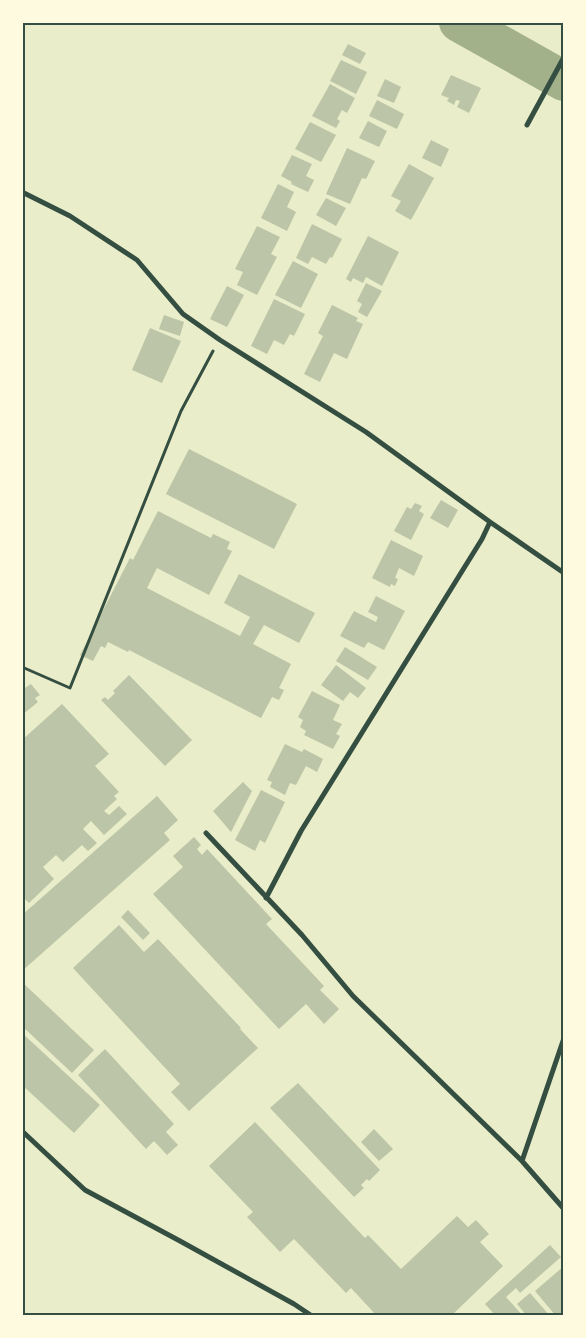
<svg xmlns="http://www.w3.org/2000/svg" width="586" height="1338" font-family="'Roboto Condensed',sans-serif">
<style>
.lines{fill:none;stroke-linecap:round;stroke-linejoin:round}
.river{stroke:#a3b18a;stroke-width:40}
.building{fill:#bcc5a7}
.path{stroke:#344e41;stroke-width:3}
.minor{stroke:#344e41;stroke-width:5}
.neatline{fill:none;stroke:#344e41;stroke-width:2}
</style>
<rect width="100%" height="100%" fill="#e9edc9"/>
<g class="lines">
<path class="river" d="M459,22l105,59"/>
</g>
<path class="building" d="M348,44l18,9 -6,11 -18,-9z
M341,60l26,12 -11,22 -26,-13z
M451,75l30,13 -12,25 -12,-6 3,-6 -4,-1 -2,5 -7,-4 2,-3 -8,-3z
M385,79l16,8 -7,16 -17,-7z
M330,84l25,14 -8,15 -5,-3 -5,9 3,2 -4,7 -24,-12z
M377,100l27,14 -7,15 -28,-13z
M368,121l19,10 -8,16 -20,-9z
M310,122l26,13 -15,27 -26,-13z
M431,140l18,9 -8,18 -19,-9z
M347,148l28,13 -9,18 -4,-1 -12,26 -24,-10z
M292,155l20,9 -6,12 8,4 -6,12 -17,-8 1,-2 -11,-6z
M409,164l25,14 -23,42 -16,-9 6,-10 -10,-5z
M278,184l16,8 -7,15 9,5 -9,19 -26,-13z
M326,198l20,10 -10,18 -20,-11z
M312,224l30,15 -10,19 -2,-1 -4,7 -14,-7 -4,7 -12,-6z
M257,226l23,11 -9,17 6,3 -20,38 -20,-10 6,-13 -8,-3z
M368,236l31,16 -17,34 -16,-9 -3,6 -10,-5 -2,4 -5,-3z
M293,261l25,13 -17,34 -26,-13z
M366,283l16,8 -15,26 -9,-5 4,-8 -5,-3z
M227,286l17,9 -17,32 -17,-8z
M274,299l31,15 -11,22 -4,-2 -6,11 -10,-5 -7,14 -16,-8z
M332,305l26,13 -2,3 7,3 -16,35 -13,-6 -14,29 -16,-8 19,-38 -5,-3z
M164,315l20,7 -4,14 -21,-7z
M150,328l31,13 -19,42 -30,-13z
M189,449l108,55 -23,45 -108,-55z
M441,500l17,10 -10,18 -18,-10z
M415,503l7,3 -3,5 5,3 -13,26 -17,-9 13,-24 4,2z
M158,511l53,27 2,-4 17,8 -3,7 5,2 -23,44 -52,-27 -10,20 93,48 10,-19 -26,-14 15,-29 76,39 -16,30 -35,-18 -11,19 38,20 -12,24 5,2 -5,10 -7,-3 -11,21 -132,-68 -1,2 -20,-10 -3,6 -4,-2 -8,15 -13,-6 50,-97 3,2z
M391,540l32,16 -9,20 -15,-8 -4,10 3,1 -3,7 -4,-2 -1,3 -18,-9z
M376,596l29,15 -21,39 -16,-8 -4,6 -24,-12 14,-25 22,11 2,-5 -10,-5z
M345,647l32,20 -9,13 -32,-19z
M336,665l30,23 -8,10 -8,-6 -7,9 -22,-16z
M129,675l63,65 -27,26 -64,-66 4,-3 3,3 7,-7 -2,-2z
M31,684l9,11 -5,3 3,4 -16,13v-30l3,3z
M312,691l28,14 -7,15 9,4 -6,10 4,2 -7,13 -29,-14 2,-4 -6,-4 3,-7 -5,-3z
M62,704l47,50 -14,12 24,26 -5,4 3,3 -13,12 5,4 10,-9 8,8 -23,21 -13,-14 -8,8 14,14 -9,8 -6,-6 -19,17 -7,-7 -13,12 11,12 -25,24 -7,-7v-156z
M285,744l17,8 2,-3 19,10 -6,13 -11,-6 -10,19 -6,-2 -5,12 -15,-8 2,-5 -5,-2z
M243,782l9,9 -21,41 -18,-21z
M261,790l24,12 -20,41 -5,-3 -5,11 -20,-11z
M157,796l21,24 -14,13 6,7 -148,131v-56z
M194,837l7,8 -4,4 5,6 5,-6 65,70 -6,5 58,62 -4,4 19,19 -15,15 -18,-20 -27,25 -126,-135 30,-27 -10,-11z
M128,910l22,23 -7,7 -22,-23z
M119,925l25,27 14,-13 83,89 -1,1 18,19 -69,63 -18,-19 9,-8 -107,-116z
M22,982l72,68 -22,23 -50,-47z
M22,1033l78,72 -26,28 -52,-48z
M105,1049l69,75 -8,8 12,13 -11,10 -13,-14 -8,8 -68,-74z
M298,1083l82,87 -11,11 -2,-2 -6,6 3,3 -10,9 -84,-89z
M255,1122l110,116 3,-3 33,34 56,-53 11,11 8,-7 13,14 -9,8 23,24 -52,50h-74l-26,-28 -5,5 -52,-54 -14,13 -33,-35 6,-5 -44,-46z
M374,1129l19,20 -14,12 -18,-19z
M550,1245l11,12 -41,36 -4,-5 -10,9 17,19h-27l-11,-12z
M564,1266v50h-8l-21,-25z
M530,1293l20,23h-23l-10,-12z"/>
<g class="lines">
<path class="path" d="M22,667l48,21 111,-277 32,-60"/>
<path class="minor" d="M527,125l37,-68
M22,192l48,24 67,44 46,54 37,26 146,92 124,90 74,51
M206,833l96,102 51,61 169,165 42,48
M266,898l35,-67 181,-292 8,-17
M22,1131l63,59 95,51 114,63 18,12
M522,1161l42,-123"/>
</g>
<rect width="586" height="1338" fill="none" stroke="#fefae0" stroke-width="48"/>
<rect x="24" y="24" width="538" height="1290" class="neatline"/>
</svg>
